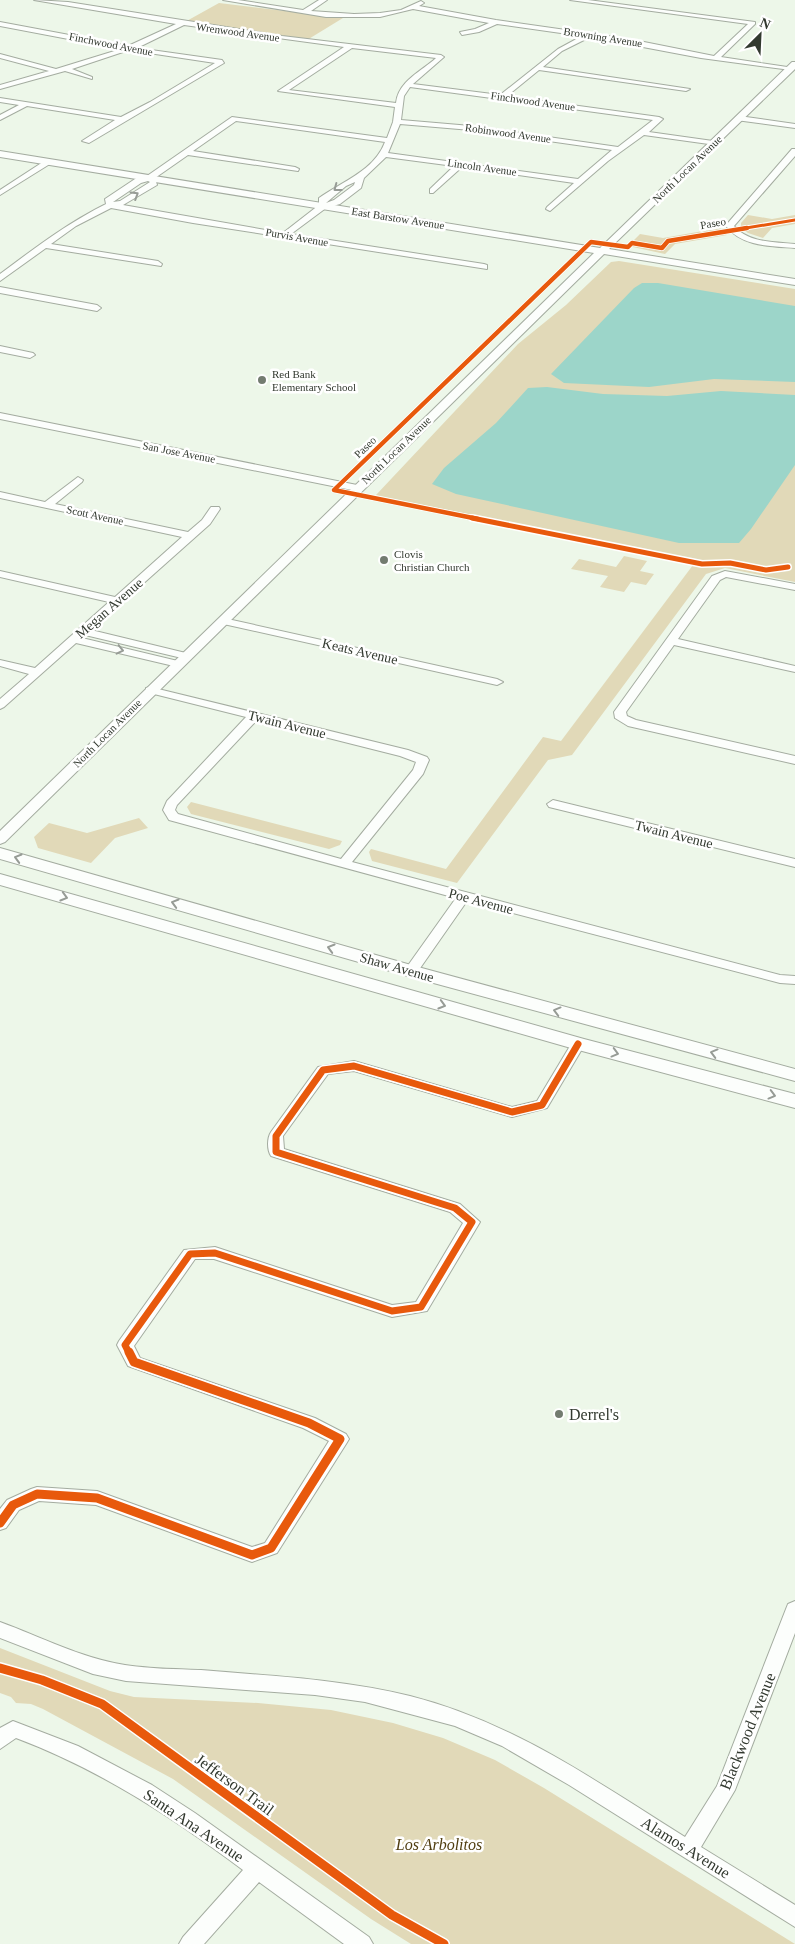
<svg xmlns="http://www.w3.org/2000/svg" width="795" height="1944" font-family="Georgia,serif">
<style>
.green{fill:#e1d9b8}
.water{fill:#9cd5c9}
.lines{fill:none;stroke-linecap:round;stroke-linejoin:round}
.minor-casing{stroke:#a4aca0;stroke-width:2}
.tertiary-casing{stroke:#a4aca0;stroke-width:2}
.secondary-casing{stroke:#a4aca0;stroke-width:2}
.minor{fill:#fcfefc;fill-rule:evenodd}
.tertiary{fill:#fcfefc;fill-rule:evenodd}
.secondary{fill:#fcfefc;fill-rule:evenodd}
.cycleway-far4-casing{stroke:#fff;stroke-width:5}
.cycleway-far3-casing{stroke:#fff;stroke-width:6}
.cycleway-far2-casing{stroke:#fff;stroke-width:8}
.cycleway-far1-casing{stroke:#fff;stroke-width:10}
.cycleway-casing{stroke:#fff;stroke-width:12}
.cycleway-far4{stroke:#e8590c;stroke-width:3}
.cycleway-far3{stroke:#e8590c;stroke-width:4.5}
.cycleway-far2{stroke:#e8590c;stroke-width:5}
.cycleway-far1{stroke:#e8590c;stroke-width:7}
.cycleway{stroke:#e8590c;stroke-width:9}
.oneway{stroke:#979c96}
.poi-dot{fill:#737c70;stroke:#fff;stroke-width:2}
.labels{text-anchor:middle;stroke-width:5;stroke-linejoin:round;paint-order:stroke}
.far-street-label{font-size:11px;fill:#32392f;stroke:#fff}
.far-poi-label{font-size:11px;fill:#32392f;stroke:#fff;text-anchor:start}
.street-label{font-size:14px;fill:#32392f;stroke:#fff}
.near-poi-label{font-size:16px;fill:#32392f;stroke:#fff;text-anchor:start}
.near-street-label{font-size:16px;fill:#32392f;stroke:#fff}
.near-park-label{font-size:16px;font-style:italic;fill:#503e11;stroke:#fff}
</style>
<rect width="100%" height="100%" fill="#edf7e9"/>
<path class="green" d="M219,3l124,15 -36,22 -124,-17z
M748,215l24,4 23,-4v9l-23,4 -9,10 -15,-5 -7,-5v-5z
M720,228l7,7 -52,9 -10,10 -37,-8 12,-12 23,4z
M619,261l176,28v293l-70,-14 -19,6 -134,181 -24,5 -91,123 -85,-22 -3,-9 2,-3 75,20 97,-132 18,4 135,-180 -320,-66 142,-151 48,-39 45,-43z
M624,556l23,5 -7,10 14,3 -8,11 -15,-3 -7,10 -24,-5 8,-11 -37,-7 8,-10 37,8z
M191,802l151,39 -2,4 -11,4 -138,-35 -4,-7z
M139,818l9,10 -33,10 -24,25 -53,-15 -4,-11 15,-14 38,10z
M0,1648l110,43 24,6 124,6 73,7 62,13 50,15 52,22 49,28 251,156h-384l-40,-25 -198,-140 -130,-70 -12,-5 -15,-1 -5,-6 -11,-4z"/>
<path class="water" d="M642,283h16l137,23v76l-81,-3 -65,8 -85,-4 -13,-9 83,-86z
M547,387l56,7 64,2 54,-5 74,4v70l-44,64 -12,14h-60l-223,-49 -24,-10 12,-16 52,-45 32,-35z"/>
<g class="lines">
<g class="minor-casing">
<path id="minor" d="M34,0l34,2 214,34 159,19 3,2 -31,27 87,11 58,-46 24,-13 -85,-12 -18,8 -17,3 -2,-3 15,-3 14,-6 -76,-14 -33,8h-54l-103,-17h15l65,10 16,-10h8l-16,11 43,3 26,-1 21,-3 20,-9 3,2 -5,3 77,14 133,19 85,17 34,-32 -178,-24h18l167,22v2l-34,33 73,11 -3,2 -90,-12 -111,-21 -28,14 -19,16 147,22 -4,2 -147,-21 -32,26 152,21 4,2 -14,13 64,9h3v4l-72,-10 -36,26 -58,50 -4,-2 1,-2 27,-24 -112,-16 -29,26h-3v-4l24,-23 -68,-9 -22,21 -3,10 -21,16 -14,4 -35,26 193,30 3,1v4l-294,-46 -82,-15 -35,18 -25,18 107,17 4,3 -1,2 -115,-18 -46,33v-7c35,-26 66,-50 106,-70l-1,-5 30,-20 12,-3 85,-59 155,21 6,-16 2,-15 -117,-16 66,-44 -160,-22 -47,23 85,12 2,3 -135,80 -7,-2 33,-21 -88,-14 -27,14v-5l19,-10 -19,-3v-4l121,19 29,-15 65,-39 -86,-13 -57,19 20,8v2l-27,-8 -65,18v-4l49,-14 -49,-13v-4l56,15 65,-20 -121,-23v-4l128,24 48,-22zM352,48l84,10c-14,13 -38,23 -40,45l-107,-13zM410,87l243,33 -35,27 -147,-21 -70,-6 3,-24zM236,121l149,21c-11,29 -42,39 -66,56v7l-36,28 -160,-28 34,-20 -2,-7 33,-23 110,16 1,-2 -4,-2 -102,-16zM400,124l71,6 141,20 -34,29 -190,-26zM148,181l2,1 -30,19 -7,1 28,-19zM355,182l-1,3 -20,15 -8,3 20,-17z
M739,116l56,8v4l-59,-8 -1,-2z
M792,149h3v7l-61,70c14,17 41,16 61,18v4c-24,-2 -53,-1 -69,-22l1,-2z
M46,160l7,2 -53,33v-5z
M0,287l97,18 4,3 -4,3 -97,-18z
M0,346l33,7 2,2 -5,3 -30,-6z
M0,413l357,72 5,3 -5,3 -357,-72z
M78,477l5,3 -1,2 -27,22 133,28 14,-12 9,-13h8l1,2 -10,15 -119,106 99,24 2,2 -6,3 -101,-24 -3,3 100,24 2,2 -6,3 -102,-24 -72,64 -4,2v-10l29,-25 -29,-8v-6l35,8 74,-66 -109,-25v-6l115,26 67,-60 -182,-39v-6l45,10z
M725,571l70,13v6l-69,-13 -6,3 -42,59 117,27v6l-121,-27 -48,67 1,4 9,4 159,36v8l-167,-38 -13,-8 -1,-6 98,-136z
M223,618l274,61 6,3 -6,3 -278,-62v-4z
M150,687l258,63 19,7 2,3 -6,14 -71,88 428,113 15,1v8l-15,-1 -313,-82 -51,73h-10l-2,-3 52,-73 -287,-78 -6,-10 4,-9 79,-84 -100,-25v-4zM257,720l143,36 16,6 -3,8 -72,89 -163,-45 -3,-4 2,-5z
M553,800l242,59v8l-246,-60 -2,-3z
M578,1039l7,5 -38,64 -35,9 -158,-46 -26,3 -45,62 1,13 176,55 20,18 -53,89 -35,6 -178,-58h-19l-61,87 6,12 175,60 31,16 3,5 -3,5 -69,109 -25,9 -156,-57 -57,-4 -20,9 -13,18 -6,2v-21l7,-9 24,-11 6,-2 60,4 155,56 13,-4 64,-102 -26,-13 -175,-62 -11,-21 2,-4 65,-91 31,-3 177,58 24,-3 47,-79 -13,-11 -179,-56c-4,-6 -4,-18 0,-24l47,-65 36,-6 158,46 25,-6 36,-60z
M795,1601v32l-60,157 -34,57 94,58v22l-226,-142 -67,-39 -47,-20 -90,-24 -50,-7 -189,-14 -33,-7 -93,-36v-16c41,15 81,36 125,43 25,4 51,4 76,5 70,6 140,9 209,26 103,26 187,86 275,141l32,-51 69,-177 2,-5z
M13,1721l65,25 74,39 43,28 174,124 4,7h-29l-85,-62 -55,62h-25l4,-7 60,-67c-71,-53 -144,-101 -227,-132l-16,11v-21z"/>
</g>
<g class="tertiary-casing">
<path id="tertiary" d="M792,62h3v7l-186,180 186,30v6l-191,-31 -599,588 -5,2v-13l594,-578 -594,-96v-6l600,97z"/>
</g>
<g class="secondary-casing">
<path id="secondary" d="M0,848l418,119 377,102v12l-391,-106 -404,-116z
M0,874l584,165 211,55v14l-224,-60 -571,-163z"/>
</g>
<use href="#minor" class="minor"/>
<use href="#tertiary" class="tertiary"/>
<use href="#secondary" class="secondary"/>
<g class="cycleway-far4-casing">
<path id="cycleway-far4" d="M740,229l55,-9"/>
</g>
<g class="cycleway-far3-casing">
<path id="cycleway-far3" d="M478,519l-144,-29 257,-248 37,5 4,-4 30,5 6,-7 79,-13"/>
</g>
<g class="cycleway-far2-casing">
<path id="cycleway-far2" d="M472,518l230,46 28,-1 36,7 22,-3"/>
</g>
<g class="cycleway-far1-casing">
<path id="cycleway-far1" d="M129,1353l-4,-8 65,-91 25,-1 177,58 29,-4 51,-85 -17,-14 -179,-56v-16l47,-66 31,-4 158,46 30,-7 36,-61"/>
</g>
<g class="cycleway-casing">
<path id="cycleway" d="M0,1523l13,-18 24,-11 60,4 155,57 19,-7 69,-109 -31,-16 -175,-61 -5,-10
M0,1668l42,12 60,24 290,211 52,29"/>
</g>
<use href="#cycleway-far4" class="cycleway-far4"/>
<use href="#cycleway-far3" class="cycleway-far3"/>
<use href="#cycleway-far2" class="cycleway-far2"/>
<use href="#cycleway-far1" class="cycleway-far1"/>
<use href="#cycleway" class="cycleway"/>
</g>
<defs><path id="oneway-chevron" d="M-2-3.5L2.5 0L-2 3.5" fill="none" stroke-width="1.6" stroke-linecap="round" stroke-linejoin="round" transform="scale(1.25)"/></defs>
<g class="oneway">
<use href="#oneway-chevron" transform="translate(337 188) rotate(143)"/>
<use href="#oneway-chevron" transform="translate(135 195) rotate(-32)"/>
<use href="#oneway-chevron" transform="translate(120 650) rotate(13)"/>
<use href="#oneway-chevron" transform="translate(18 858) rotate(-164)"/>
<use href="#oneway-chevron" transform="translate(64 897) rotate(16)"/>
<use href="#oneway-chevron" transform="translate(175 903) rotate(-164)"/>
<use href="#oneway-chevron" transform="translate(331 948) rotate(-164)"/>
<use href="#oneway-chevron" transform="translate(442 1005) rotate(16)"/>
<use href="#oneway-chevron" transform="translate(557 1011) rotate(-165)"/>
<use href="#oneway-chevron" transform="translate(615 1053) rotate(15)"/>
<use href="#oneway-chevron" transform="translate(714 1053) rotate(-165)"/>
<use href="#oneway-chevron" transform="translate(772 1095) rotate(15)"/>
</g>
<g class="poi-dot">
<circle cx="262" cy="380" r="5"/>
<circle cx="384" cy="560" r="5"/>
<circle cx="559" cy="1414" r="5"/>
</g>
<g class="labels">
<g class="far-street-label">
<text transform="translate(238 32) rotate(8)" y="4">Wrenwood Avenue</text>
<text transform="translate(603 37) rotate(9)" y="4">Browning Avenue</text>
<text transform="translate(111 44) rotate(11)" y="4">Finchwood Avenue</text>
<text transform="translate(533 101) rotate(8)" y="4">Finchwood Avenue</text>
<text transform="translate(508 133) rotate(8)" y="4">Robinwood Avenue</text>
<text transform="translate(482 167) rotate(8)" y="4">Lincoln Avenue</text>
<text transform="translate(687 169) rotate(-44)" y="4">North Locan Avenue</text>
<text transform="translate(398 218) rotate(9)" y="4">East Barstow Avenue</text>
<text transform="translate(713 223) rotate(-10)" y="4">Paseo</text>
<text transform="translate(297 237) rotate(10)" y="4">Purvis Avenue</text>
<text transform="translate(365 447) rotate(-44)" y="4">Paseo</text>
<text transform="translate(396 450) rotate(-44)" y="4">North Locan Avenue</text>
<text transform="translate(179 452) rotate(11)" y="4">San Jose Avenue</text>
<text transform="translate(95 515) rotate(12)" y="4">Scott Avenue</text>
<text transform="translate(107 733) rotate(-45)" y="4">North Locan Avenue</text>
</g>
<g class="far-poi-label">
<text x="272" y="378">Red Bank<tspan x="272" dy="13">Elementary School</tspan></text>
<text x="394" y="558">Clovis<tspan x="394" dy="13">Christian Church</tspan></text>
</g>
<g class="street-label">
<text transform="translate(109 608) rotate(-41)" y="5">Megan Avenue</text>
<text transform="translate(360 651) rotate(13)" y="5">Keats Avenue</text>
<text transform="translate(287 724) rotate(14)" y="5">Twain Avenue</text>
<text transform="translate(674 834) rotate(14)" y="5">Twain Avenue</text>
<text transform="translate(481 901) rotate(15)" y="5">Poe Avenue</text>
<text transform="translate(397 967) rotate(16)" y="5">Shaw Avenue</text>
</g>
<g class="near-poi-label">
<text x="569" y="1420">Derrel's</text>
</g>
<g class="near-street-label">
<text transform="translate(747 1731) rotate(-68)" y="6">Blackwood Avenue</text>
<text transform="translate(235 1784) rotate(36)" y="6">Jefferson Trail</text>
<text transform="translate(194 1825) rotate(34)" y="6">Santa Ana Avenue</text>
<text transform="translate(686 1847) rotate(32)" y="6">Alamos Avenue</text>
</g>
<g class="near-park-label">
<text x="439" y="1850">Los Arbolitos</text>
</g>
</g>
<g transform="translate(760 35) rotate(24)" stroke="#ffffff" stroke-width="4" paint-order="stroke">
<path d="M0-4L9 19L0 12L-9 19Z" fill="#32392f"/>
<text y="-8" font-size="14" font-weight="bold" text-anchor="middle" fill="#32392f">N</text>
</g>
</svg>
